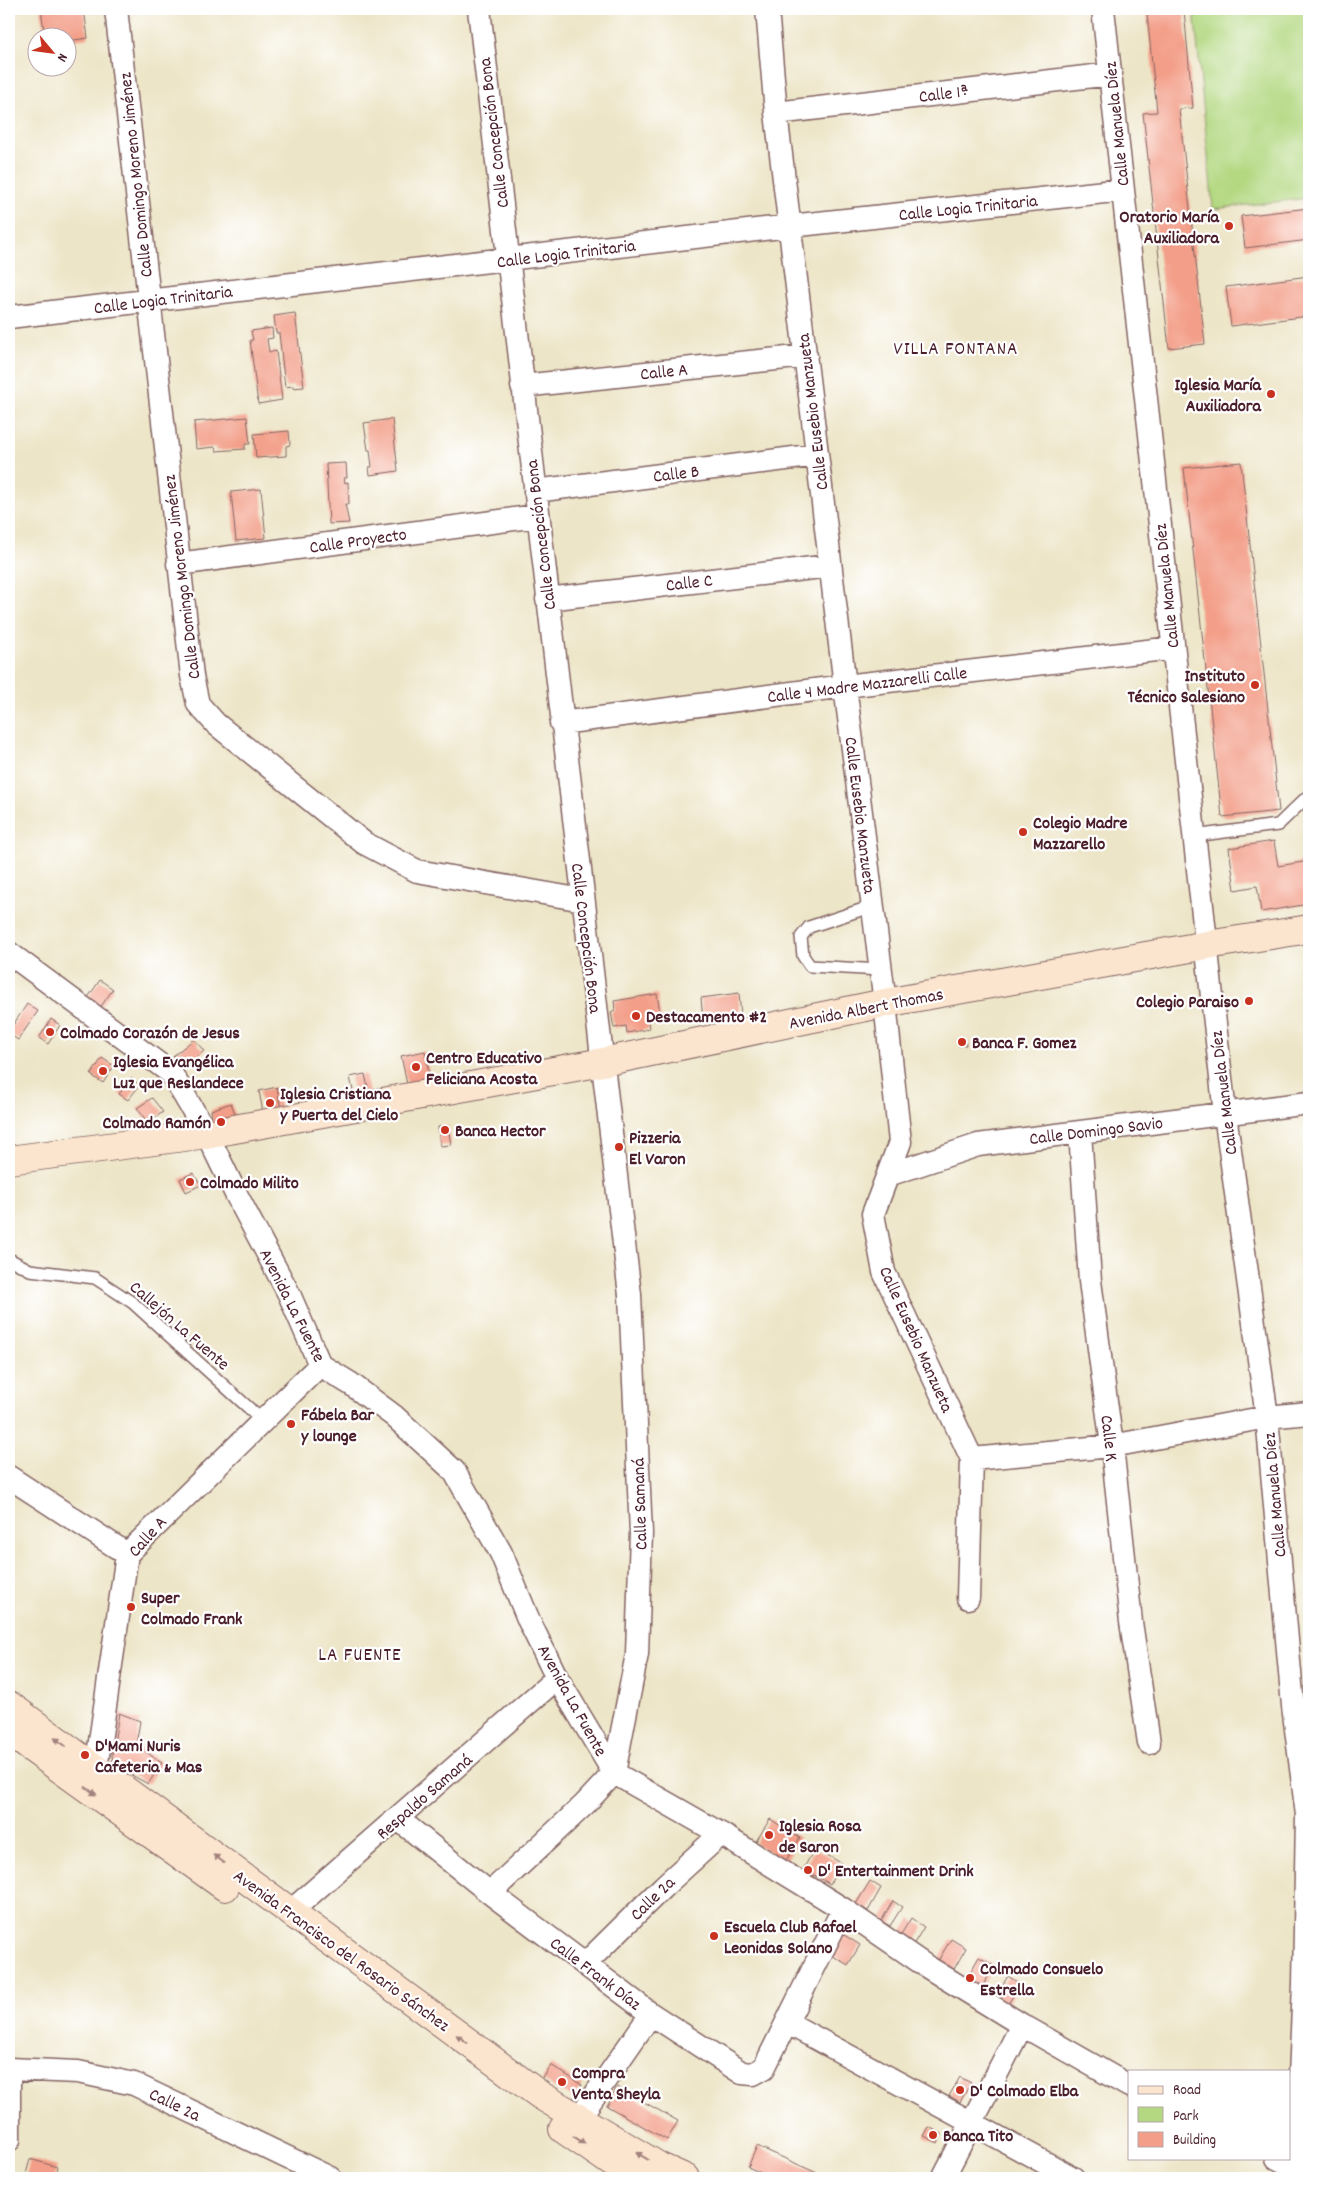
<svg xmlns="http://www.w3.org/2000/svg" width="1318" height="2187" font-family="Dekko,sans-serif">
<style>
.green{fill:#b3d881;stroke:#7e7c56}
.building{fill:#f39e88}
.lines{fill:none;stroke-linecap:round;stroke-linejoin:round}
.lane-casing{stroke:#836462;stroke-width:14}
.street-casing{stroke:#836462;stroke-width:25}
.secondary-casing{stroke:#836462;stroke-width:30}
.lane{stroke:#fff;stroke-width:11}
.street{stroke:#fff;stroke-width:22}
.secondary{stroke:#fce5cf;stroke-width:28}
.oneway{fill:#a3827d}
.poi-dot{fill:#c8321e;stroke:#fff;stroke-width:2}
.labels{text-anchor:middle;stroke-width:4.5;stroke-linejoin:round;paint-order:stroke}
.street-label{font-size:18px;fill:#4a1f2b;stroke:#fff}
.poi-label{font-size:18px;font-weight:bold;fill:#4a1f2b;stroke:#fff;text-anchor:start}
.neighbourhood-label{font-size:19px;letter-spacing:1px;fill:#4a1f2b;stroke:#fff}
</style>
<rect width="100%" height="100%" fill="#fff"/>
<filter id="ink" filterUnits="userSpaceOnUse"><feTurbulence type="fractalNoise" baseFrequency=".02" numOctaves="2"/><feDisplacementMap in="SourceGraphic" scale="10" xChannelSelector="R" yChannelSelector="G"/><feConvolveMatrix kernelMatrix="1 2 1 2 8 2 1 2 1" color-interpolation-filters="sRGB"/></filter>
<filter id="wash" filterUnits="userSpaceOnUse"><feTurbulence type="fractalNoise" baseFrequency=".0096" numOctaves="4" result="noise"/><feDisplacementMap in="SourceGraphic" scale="20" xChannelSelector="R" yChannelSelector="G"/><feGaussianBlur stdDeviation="1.12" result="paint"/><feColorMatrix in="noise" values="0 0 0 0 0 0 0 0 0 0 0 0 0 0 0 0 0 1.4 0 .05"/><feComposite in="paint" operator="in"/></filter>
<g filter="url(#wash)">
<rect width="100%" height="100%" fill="#ede5c7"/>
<path class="green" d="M1194,9h115v189l-96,11z"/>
<g id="blocks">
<path class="building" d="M41,9h43l4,29 -20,3v-3h-23z
M1184,10l9,98 -14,1 26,235 -36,4 -26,-235 14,-1 -10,-98z
M1309,208v32l-64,8 -4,-32z
M1309,276v40l-78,10 -5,-39z
M295,313l9,74 -11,1v-2l-8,1 -6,-54h-3l-2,-17z
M272,328l1,10 -6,1 2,13 7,-1 6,49 -24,4 -8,-64h3l-2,-9z
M247,417l3,27h-5v5l-29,2 -1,-4 -19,2 -2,-27z
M392,419l6,52 -28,4 -1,-8h3l-2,-17h-2l-4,-27z
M289,431l1,14 -4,1v10l-30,2 -2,-24z
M1241,462l38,349 -57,6 -38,-349z
M346,463l1,15h-3l1,5 3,-1 1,22h-4l4,19 -20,1 -3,-60z
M261,489l5,49 -30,3 -5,-49z
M1274,841l4,25 31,-5v43l-48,8 -4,-26 -22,4 -6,-42z
M100,980l13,9 -13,19 -13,-9z
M739,993l2,23 -38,4 -2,-22z
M657,994l4,25 -13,2 1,8 -22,4 -1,-7 -12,2 -3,-16 4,-2 -1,-9z
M27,1004l11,7 -20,29 -9,-6v-3z
M51,1019l9,6 -12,19 -9,-6z
M194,1039l10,12 -21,17 -10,-12z
M965,1039l1,6 -7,1 -2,-6z
M425,1051l5,28 -23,5 -6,-28z
M521,1052l3,17 -10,1 -2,-16z
M102,1058l12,8 -11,17 -12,-8z
M365,1074l5,23 -15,3 -5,-23z
M131,1078l9,7 -12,15 -9,-6z
M277,1087l5,28 -18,3 -5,-27z
M152,1098l11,14 -15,11 -11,-15z
M231,1103l8,21 -27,-1 -1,-13z
M448,1126l3,19 -11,1 -2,-19z
M193,1173l8,12 -15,7 -6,-13z
M119,1713l21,8 -4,24 26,18 -14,21 -31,-17 -4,-5 -1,-7z
M770,1819l30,19 -15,24 -30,-19z
M815,1848l26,15 -11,21 -16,-9 -1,4 -12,-6z
M870,1881l11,7 -13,23 -12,-7z
M893,1901l9,6 -12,19 -9,-5z
M911,1918l13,9 -11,18 -13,-9z
M841,1933l19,12 -12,20 -20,-12z
M951,1939l15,9 -16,28 -15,-10z
M979,1957l15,9 -15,26 -15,-9z
M1008,1976l12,8 -13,22 -12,-8z
M551,2065l31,20 -9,14 -31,-19z
M960,2077l11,6 -11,19 -11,-6z
M617,2087l61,34 -11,19 -60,-34z
M929,2127l13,7 -4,9 -14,-7z
M757,2146l60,27 -2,5h-43l-24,-11z
M30,2159l27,8 -3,11h-29z"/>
</g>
</g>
<g filter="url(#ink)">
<use href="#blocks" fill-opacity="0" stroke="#836462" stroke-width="1"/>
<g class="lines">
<g class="lane-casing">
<path id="lane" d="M1194,836l84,-11 31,-30
M873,906l-64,21 -8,10 2,19 7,10 71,4
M9,1259l21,11 65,8 38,25 129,117"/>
</g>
<g class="street-casing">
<path id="street" d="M116,9l76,667 6,28 18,20 148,119 53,28 166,29
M479,9l151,1286 11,238 -4,121 -23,119 -29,31 -95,89
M767,9l9,104 69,573 40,317 15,139 -27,72 11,58 88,187 -4,139
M1103,9l122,1105 42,303 26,289 14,109 -3,169 -7,162 1,32
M776,113l335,-39
M9,317l781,-91 333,-36
M522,386l284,-30
M535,491l282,-36
M178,564l359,-48
M547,599l283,-33
M561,723l284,-37 328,-38
M9,953l162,120 36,61 29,60 53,100 31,71 31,19 43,32 60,55 47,82 28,68 28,57 57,95 107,61 122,75 83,57 96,59 107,61
M1080,1132l10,149 22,165 19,176 18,121
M888,1175l90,-30 331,-42
M972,1459l140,-13 155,-29 42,-4
M9,1477l118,77
M96,1769l31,-215 193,-189
M398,1819l92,74 161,121 91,59 11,1 11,-6 79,-159
M290,1912l267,-234
M585,1964l79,-78 57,-52
M788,2023l285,155
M9,2069l69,3 56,12 196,94
M579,2118l72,-104
M9,2140v-71
M1277,2158l21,11
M943,2178l79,-153"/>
</g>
<g class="secondary-casing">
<path id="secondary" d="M9,1160l198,-26 396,-72 282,-59 322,-58 102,-16
M9,1705l531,390 120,72 25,11
M9,1732l216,155
M563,2129l48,33 35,16"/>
</g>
<use href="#lane" class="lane"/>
<use href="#street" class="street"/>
<use href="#secondary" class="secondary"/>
</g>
<defs><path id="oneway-solid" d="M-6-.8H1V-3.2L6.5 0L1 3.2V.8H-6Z" transform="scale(1.25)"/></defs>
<g class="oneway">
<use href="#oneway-solid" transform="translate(60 1742) rotate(-144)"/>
<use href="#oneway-solid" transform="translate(91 1791) rotate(36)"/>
<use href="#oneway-solid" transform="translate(219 1859) rotate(-144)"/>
<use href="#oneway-solid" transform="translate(462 2039) rotate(-144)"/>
<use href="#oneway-solid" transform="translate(579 2140) rotate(34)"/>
<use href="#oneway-solid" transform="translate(642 2156) rotate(-149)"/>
</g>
</g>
<g class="poi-dot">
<circle cx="1229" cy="226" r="5"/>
<circle cx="1271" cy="394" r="5"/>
<circle cx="1255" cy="685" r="5"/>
<circle cx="1023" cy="832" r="5"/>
<circle cx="1249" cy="1001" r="5"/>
<circle cx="636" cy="1016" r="5"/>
<circle cx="50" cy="1032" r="5"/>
<circle cx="962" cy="1042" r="5"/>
<circle cx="416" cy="1067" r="5"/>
<circle cx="103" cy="1071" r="5"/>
<circle cx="270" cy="1103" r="5"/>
<circle cx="221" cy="1122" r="5"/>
<circle cx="445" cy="1130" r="5"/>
<circle cx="619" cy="1147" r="5"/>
<circle cx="190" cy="1182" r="5"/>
<circle cx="291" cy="1424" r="5"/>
<circle cx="131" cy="1607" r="5"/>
<circle cx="85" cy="1755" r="5"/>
<circle cx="769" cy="1835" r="5"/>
<circle cx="808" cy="1870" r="5"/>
<circle cx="714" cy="1936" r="5"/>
<circle cx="970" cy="1978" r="5"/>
<circle cx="562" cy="2082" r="5"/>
<circle cx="960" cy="2090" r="5"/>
<circle cx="933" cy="2135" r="5"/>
</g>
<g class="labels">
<g class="street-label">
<text transform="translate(944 93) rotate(-7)" y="6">Calle 1ª</text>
<text transform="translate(1116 124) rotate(-96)" y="6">Calle Manuela Díez</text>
<text transform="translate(493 133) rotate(-97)" y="6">Calle Concepción Bona</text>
<text transform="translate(135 175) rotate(-96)" y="6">Calle Domingo Moreno Jiménez</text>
<text transform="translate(968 207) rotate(-6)" y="6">Calle Logia Trinitaria</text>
<text transform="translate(566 253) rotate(-7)" y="6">Calle Logia Trinitaria</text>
<text transform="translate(163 299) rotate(-7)" y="6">Calle Logia Trinitaria</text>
<text transform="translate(664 371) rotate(-6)" y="6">Calle A</text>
<text transform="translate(812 412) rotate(-97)" y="6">Calle Eusebio Manzueta</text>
<text transform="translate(676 473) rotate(-7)" y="6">Calle B</text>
<text transform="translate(540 535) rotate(-97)" y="6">Calle Concepción Bona</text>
<text transform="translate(358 540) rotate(-8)" y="6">Calle Proyecto</text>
<text transform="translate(181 577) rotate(-97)" y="6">Calle Domingo Moreno Jiménez</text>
<text transform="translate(689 582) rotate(-7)" y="6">Calle C</text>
<text transform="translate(1166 586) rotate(-96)" y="6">Calle Manuela Díez</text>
<text transform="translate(867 684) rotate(-7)" y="6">Calle 4 Madre Mazzarelli Calle</text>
<text transform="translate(861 815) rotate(83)" y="6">Calle Eusebio Manzueta</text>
<text transform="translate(587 938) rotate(83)" y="6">Calle Concepción Bona</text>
<text transform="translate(866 1008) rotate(-11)" y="6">Avenida Albert Thomas</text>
<text transform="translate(1223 1093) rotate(-97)" y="6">Calle Manuela Díez</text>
<text transform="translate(1096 1130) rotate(-7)" y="6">Calle Domingo Savio</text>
<text transform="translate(293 1305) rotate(63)" y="6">Avenida La Fuente</text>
<text transform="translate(180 1325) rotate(41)" y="6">Callejón La Fuente</text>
<text transform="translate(917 1339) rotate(66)" y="6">Calle Eusebio Manzueta</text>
<text transform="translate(1110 1438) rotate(83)" y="6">Calle K</text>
<text transform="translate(1274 1495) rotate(-95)" y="6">Calle Manuela Díez</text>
<text transform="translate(639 1504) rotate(-92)" y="6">Calle Samaná</text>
<text transform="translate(147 1536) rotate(-48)" y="6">Calle A</text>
<text transform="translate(573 1700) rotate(61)" y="6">Avenida La Fuente</text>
<text transform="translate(424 1796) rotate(-41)" y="6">Respaldo Samaná</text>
<text transform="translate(652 1898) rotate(-44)" y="6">Calle 2a</text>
<text transform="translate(342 1950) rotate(36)" y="6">Avenida Francisco del Rosario Sánchez</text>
<text transform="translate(596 1973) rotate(37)" y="6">Calle Frank Díaz</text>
<text transform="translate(175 2104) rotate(26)" y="6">Calle 2a</text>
</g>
<g class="poi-label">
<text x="1219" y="222" text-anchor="end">Oratorio María<tspan x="1219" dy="21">Auxiliadora</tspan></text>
<text x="1261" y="390" text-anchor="end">Iglesia María<tspan x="1261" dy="21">Auxiliadora</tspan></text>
<text x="1245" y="681" text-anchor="end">Instituto<tspan x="1245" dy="21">Técnico Salesiano</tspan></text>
<text x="1033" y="828">Colegio Madre<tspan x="1033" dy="21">Mazzarello</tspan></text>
<text x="1239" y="1007" text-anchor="end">Colegio Paraiso</text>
<text x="646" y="1022">Destacamento #2</text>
<text x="60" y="1038">Colmado Corazón de Jesus</text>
<text x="972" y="1048">Banca F. Gomez</text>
<text x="426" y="1063">Centro Educativo<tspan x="426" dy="21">Feliciana Acosta</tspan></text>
<text x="113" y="1067">Iglesia Evangélica<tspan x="113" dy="21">Luz que Reslandece</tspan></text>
<text x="280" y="1099">Iglesia Cristiana<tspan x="280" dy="21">y Puerta del Cielo</tspan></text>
<text x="211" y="1128" text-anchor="end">Colmado Ramón</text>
<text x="455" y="1136">Banca Hector</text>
<text x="629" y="1143">Pizzeria<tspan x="629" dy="21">El Varon</tspan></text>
<text x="200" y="1188">Colmado Milito</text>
<text x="301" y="1420">Fábela Bar<tspan x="301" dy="21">y lounge</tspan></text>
<text x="141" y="1603">Super<tspan x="141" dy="21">Colmado Frank</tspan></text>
<text x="95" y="1751">D'Mami Nuris<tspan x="95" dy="21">Cafeteria &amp; Mas</tspan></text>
<text x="779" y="1831">Iglesia Rosa<tspan x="779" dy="21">de Saron</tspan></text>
<text x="818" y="1876">D' Entertainment Drink</text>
<text x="724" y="1932">Escuela Club Rafael<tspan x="724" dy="21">Leonidas Solano</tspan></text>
<text x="980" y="1974">Colmado Consuelo<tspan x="980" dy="21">Estrella</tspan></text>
<text x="572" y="2078">Compra<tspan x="572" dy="21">Venta Sheyla</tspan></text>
<text x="970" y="2096">D' Colmado Elba</text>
<text x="943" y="2141">Banca Tito</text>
</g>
<g class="neighbourhood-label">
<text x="956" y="354">VILLA FONTANA</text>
<text x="360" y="1660">LA FUENTE</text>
</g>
</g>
<rect width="1318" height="2187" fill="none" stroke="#fff" stroke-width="30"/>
<rect x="1128" y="2070" width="162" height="90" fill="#ffffff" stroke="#b7a5aa"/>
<rect x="1138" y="2086" width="25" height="8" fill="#fce5cf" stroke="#b7a5aa"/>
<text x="1173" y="2094" font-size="15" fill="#4a1f2b">Road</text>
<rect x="1138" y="2107" width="25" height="15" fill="#b3d881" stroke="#b7a5aa"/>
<text x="1173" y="2120" font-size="15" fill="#4a1f2b">Park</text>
<rect x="1138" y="2132" width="25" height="15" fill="#f39e88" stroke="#b7a5aa"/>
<text x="1173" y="2144" font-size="15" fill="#4a1f2b">Building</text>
<g transform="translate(52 52) rotate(119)"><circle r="24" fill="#ffffff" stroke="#b7a5aa"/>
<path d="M0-4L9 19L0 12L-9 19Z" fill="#c8321e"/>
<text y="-8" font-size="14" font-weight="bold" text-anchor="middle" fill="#4a1f2b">N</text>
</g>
</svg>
